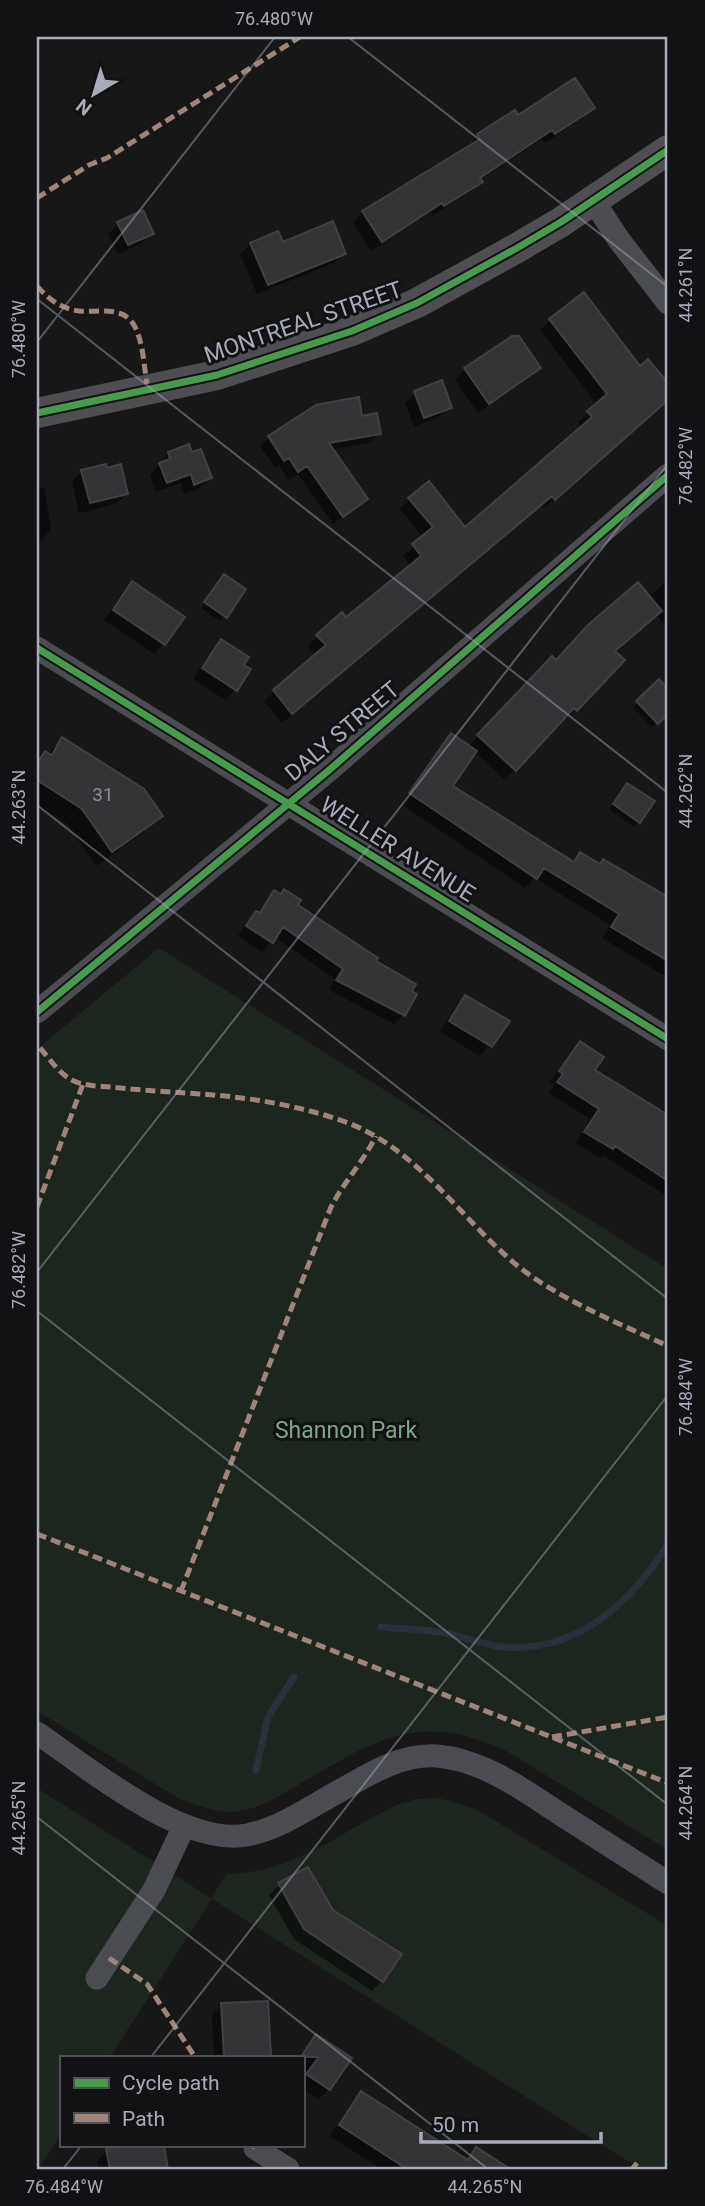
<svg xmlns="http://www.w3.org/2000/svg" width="705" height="2206" font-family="Roboto,sans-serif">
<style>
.green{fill:#1d251f}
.shadow{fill:#0007}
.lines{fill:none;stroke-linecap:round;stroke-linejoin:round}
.stream{stroke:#29303b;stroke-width:7}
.building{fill:#343436;stroke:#404144;stroke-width:2}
.minor{stroke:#4b4c51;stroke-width:23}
.major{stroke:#4e4e52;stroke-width:30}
.quiet{stroke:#a18479;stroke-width:5;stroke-dasharray:10 5;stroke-linecap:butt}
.cycleway-casing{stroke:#121114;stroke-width:11}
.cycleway{stroke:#469c4c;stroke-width:7}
.ticks{fill:none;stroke:#a7abba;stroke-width:2;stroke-opacity:0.45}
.labels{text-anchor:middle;stroke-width:6;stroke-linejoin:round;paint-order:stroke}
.number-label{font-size:19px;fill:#8a8d99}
.street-label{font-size:23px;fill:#a7abba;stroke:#121114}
.park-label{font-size:23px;fill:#7da684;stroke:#121114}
.neatline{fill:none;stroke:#a7abba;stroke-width:2.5}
.ticks-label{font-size:18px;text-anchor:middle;fill:#a7abba}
</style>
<rect width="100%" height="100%" fill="#171718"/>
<path class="green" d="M159,948l509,321v581l-160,-98c-88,-43 -134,-12 -210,33 -22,13 -44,27 -70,27 -16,-1 -31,-7 -47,-12l-144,-89v-662z
M37,1788l174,110 16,-24c74,-3 109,-41 172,-70l18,-5 21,-1 38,11 192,117v243h-28l-428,-270 -102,158h-49v77l-22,35h-2z"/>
<path class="shadow" d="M593,108l-11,10 -37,25 -3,-4 -62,41 1,2 -11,10 -37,23 -2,-3 -60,39 -18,-29 10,-10 106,-64 -1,-2 10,-10 39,-19z
M118,224l34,9 -10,10 -24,11 -10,-20z
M251,244h31l62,9 -10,10 -77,31 -17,-40z
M550,320l90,48 7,-6 21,24v9l-85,80 -39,33 -3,-3 -259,218 -18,-22 52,-45 -8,-10 10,-10 28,-16 65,-54 -8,-10 20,-18 -23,-29 9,-10 56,30 117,-101 -4,-6 19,-18 -57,-74z
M539,368l-10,10 -51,35 -23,-33 10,-11z
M415,393l35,14 -11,10 -25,10 -9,-24z
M361,418l18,16 -9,9 -39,7 35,49 -33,25 -35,-50 -10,6 -9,-15 -4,3 -15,-22 9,-8z
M168,454l42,24 -10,10 -16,6 -3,-11 -25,9 -6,-17z
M82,471l44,23 -10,10 -37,9 -7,-32z
M44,487l7,43 -10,10 -4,1v-53z
M668,579v44l-3,2 -9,-10 -42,37 -38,57 -10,11 -2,-3 -59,63 -30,-28 -25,34 122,76 9,-8 87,59v65l-66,-40 8,-13 -75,-47 -10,10 -124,-84 40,-58 11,-11 16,12 84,-89 3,4 94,-65z
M219,580l6,36 -5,5 -19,-13z
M132,583l32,61 -10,10 -50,-34 18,-26z
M222,641l20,24 7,5 -14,20 -10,10 -32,-21 19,-28z
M659,682l9,10v20l-16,15 -19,-20z
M63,740l97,76 -15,15 -49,35 -29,-42 -30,-19v-43z
M623,790l16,32 -5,5 -25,-18z
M275,893l98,69 31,53 -10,9 -65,-34 6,-11 -60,-42 -13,15 -24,-16 9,-13 11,-9z
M465,997l42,25 -27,34 -40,-24 15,-25z
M580,1043l12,28 67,41 3,-3 6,4v84l-64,-41 -3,3 -25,-16 14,-24 -41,-26 5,-8 -4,-3 20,-29z
M279,1885l53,27 50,69 -10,10 -78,-52 -25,-44z
M222,2005l47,50 -2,2h-53l-2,-42z
M316,2036l13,53 -10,10 -16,-9v-33h-4z
M361,2094l105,67 11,-11 30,19h-126l-51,-33 21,-32z
M143,2145h19l5,24h-69l-1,-8 10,-10z"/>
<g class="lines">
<path class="stream" d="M381,1627c21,2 43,2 64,6 20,4 39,12 58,14 75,6 129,-45 165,-103
M256,1770l12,-53 26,-40"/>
</g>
<path class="building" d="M575,78l20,30 -40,26 -3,-4 -72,48 3,4 -39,24 -2,-3 -60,39 -20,-31 118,-72 -3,-5 38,-24 3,5z
M143,210l11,24 -26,11 -11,-23z
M333,221l13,33 -78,31 -18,-42 28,-12 5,11z
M584,292l56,74 8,-7 20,24v17l-113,100 -3,-4 -260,218 -19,-24 53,-45 -10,-10 26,-23 4,5 75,-61 -9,-12 21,-17 -25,-29 21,-17 36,46 127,-110 -5,-6 20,-17 -58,-75z
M512,336h7l22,32 -52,36 -25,-36z
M442,380l10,28 -28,10 -10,-27z
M359,397l3,19 15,-3 4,21 -52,9 39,56 -25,18 -36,-51 -9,6 -9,-14 -5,3 -16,-25 48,-31z
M189,444l3,8 9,-3 11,29 -18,7 -3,-11 -24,9 -8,-20 11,-4 -2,-7z
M106,464l1,4 14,-4 7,30 -38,9 -9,-33z
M224,574l22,15 -19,29 -23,-16z
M132,581l53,36 -20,28 -52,-35z
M638,582l24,29 -47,40 10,9 -48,51 -3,-3 -58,63 -39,-36 75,-79 4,4 32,-35z
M221,639l28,18 -5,8 7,4 -14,22 -35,-23z
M659,679l9,10v25l-10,10 -22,-23z
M451,733l26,18 -24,35 121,76 6,-10 20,12 3,-5 65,38v64l-57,-34 8,-13 -75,-46 -7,11 -128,-86z
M62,737l82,52 19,27 -51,36 -30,-43 -45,-29v-16l8,-13 7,4z
M627,783l28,18 -15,22 -27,-19z
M284,889l17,11 -3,5 80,53 -2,3 40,23 -4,7 5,3 -12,22 -69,-36 7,-11 -60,-42 -10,16 -27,-17 10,-15 4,2 14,-23 7,4z
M465,995l45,26 -18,26 -43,-26z
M580,1041l24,16 -9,13 73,45v66l-53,-35 -2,3 -29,-17 15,-23 -42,-27 6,-8 -4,-3z
M308,1867l25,43 69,44 -19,28 -79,-53 -26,-46z
M268,2001l3,55 -47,1 -3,-54z
M316,2034l36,24 -22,32 -24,-16 13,-17h-18z
M361,2091l107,69 8,-13 34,22h-103l-68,-44z
M133,2145h31l4,24h-58l-4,-20z"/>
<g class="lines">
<path class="minor" d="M593,200l26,40 49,63
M37,648l631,391
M37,1012l291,-241 340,-296
M37,1733c52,35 146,114 210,102 35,-7 66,-30 96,-46 29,-17 59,-35 94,-33 48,4 89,36 128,61 34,22 69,44 103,66
M97,1978l57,-88 30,-64
M255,2148l33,21"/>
<path class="major" d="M37,413l180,-38 135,-44 65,-28 100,-55 44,-26 107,-72"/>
<path class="quiet" d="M37,198l52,-33 18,-7 193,-121
M37,286c11,13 25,23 42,25 19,2 43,-6 55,14 10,18 10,45 14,65
M40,1048c10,11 20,27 34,33 11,5 24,5 36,6 30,3 60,5 90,7 47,3 96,11 140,26 77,26 119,98 179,147 42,33 101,57 149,79
M37,1207l46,-123
M37,1534l631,249
M181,1591l150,-384c13,-25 32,-45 45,-71
M552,1737l116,-20
M109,1958l38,26 48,73
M253,2145l2,3
M632,2169l5,-6"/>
<g class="cycleway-casing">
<path id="cycleway" d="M37,413l180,-38 135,-44 65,-28 100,-55 44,-26 107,-72
M37,648l631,391
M37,1012l291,-241 340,-296"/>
</g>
<use href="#cycleway" class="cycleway"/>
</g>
<path class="ticks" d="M348,37l320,250M37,299l631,494M37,342l238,-305M37,805l631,494M37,1272l631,-808M37,1311l631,494M37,1817l451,352M151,2057l517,-662M63,2169l19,-24"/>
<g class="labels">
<g class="number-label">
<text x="103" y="801">31</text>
</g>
<g class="street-label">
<text transform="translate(303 322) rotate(-19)" y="8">MONTREAL STREET</text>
<text transform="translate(342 731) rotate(-40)" y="8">DALY STREET</text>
<text transform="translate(398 849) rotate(32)" y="8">WELLER AVENUE</text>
</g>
<g class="park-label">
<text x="346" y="1438">Shannon Park</text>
</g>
</g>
<rect width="705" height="2206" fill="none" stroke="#121114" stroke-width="77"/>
<rect x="60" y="2056" width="245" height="91" fill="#121114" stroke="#4e4f56" stroke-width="2"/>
<rect x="74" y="2078" width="35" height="10" fill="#469c4c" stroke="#4e4f56" stroke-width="2"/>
<text x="122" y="2090" font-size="21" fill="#a7abba">Cycle path</text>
<rect x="74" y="2113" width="35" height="10" fill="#a18479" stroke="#4e4f56" stroke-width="2"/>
<text x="122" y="2126" font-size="21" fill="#a7abba">Path</text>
<g transform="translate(94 94) rotate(218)" stroke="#121114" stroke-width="5" paint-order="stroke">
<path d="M0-5L12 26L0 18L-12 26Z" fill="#a7abba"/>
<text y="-10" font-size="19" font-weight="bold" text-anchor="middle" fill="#a7abba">N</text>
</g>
<path d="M421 2132v10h180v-10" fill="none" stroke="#a7abba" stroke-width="3.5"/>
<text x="432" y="2132" font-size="21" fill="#a7abba" stroke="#121114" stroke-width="5" paint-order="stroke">50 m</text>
<rect x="38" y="38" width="628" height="2130" class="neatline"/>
<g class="ticks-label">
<text x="274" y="25">76.480°W</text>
<text transform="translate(686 285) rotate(-90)" y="6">44.261°N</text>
<text transform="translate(19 339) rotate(-90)" y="6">76.480°W</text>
<text transform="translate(686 466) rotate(-90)" y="6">76.482°W</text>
<text transform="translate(686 791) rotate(-90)" y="6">44.262°N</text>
<text transform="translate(19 807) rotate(-90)" y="6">44.263°N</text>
<text transform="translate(19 1270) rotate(-90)" y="6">76.482°W</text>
<text transform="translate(686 1397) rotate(-90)" y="6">76.484°W</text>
<text transform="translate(686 1803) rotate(-90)" y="6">44.264°N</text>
<text transform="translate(19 1818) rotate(-90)" y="6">44.265°N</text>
<text x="64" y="2193">76.484°W</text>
<text x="485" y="2193">44.265°N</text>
</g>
</svg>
